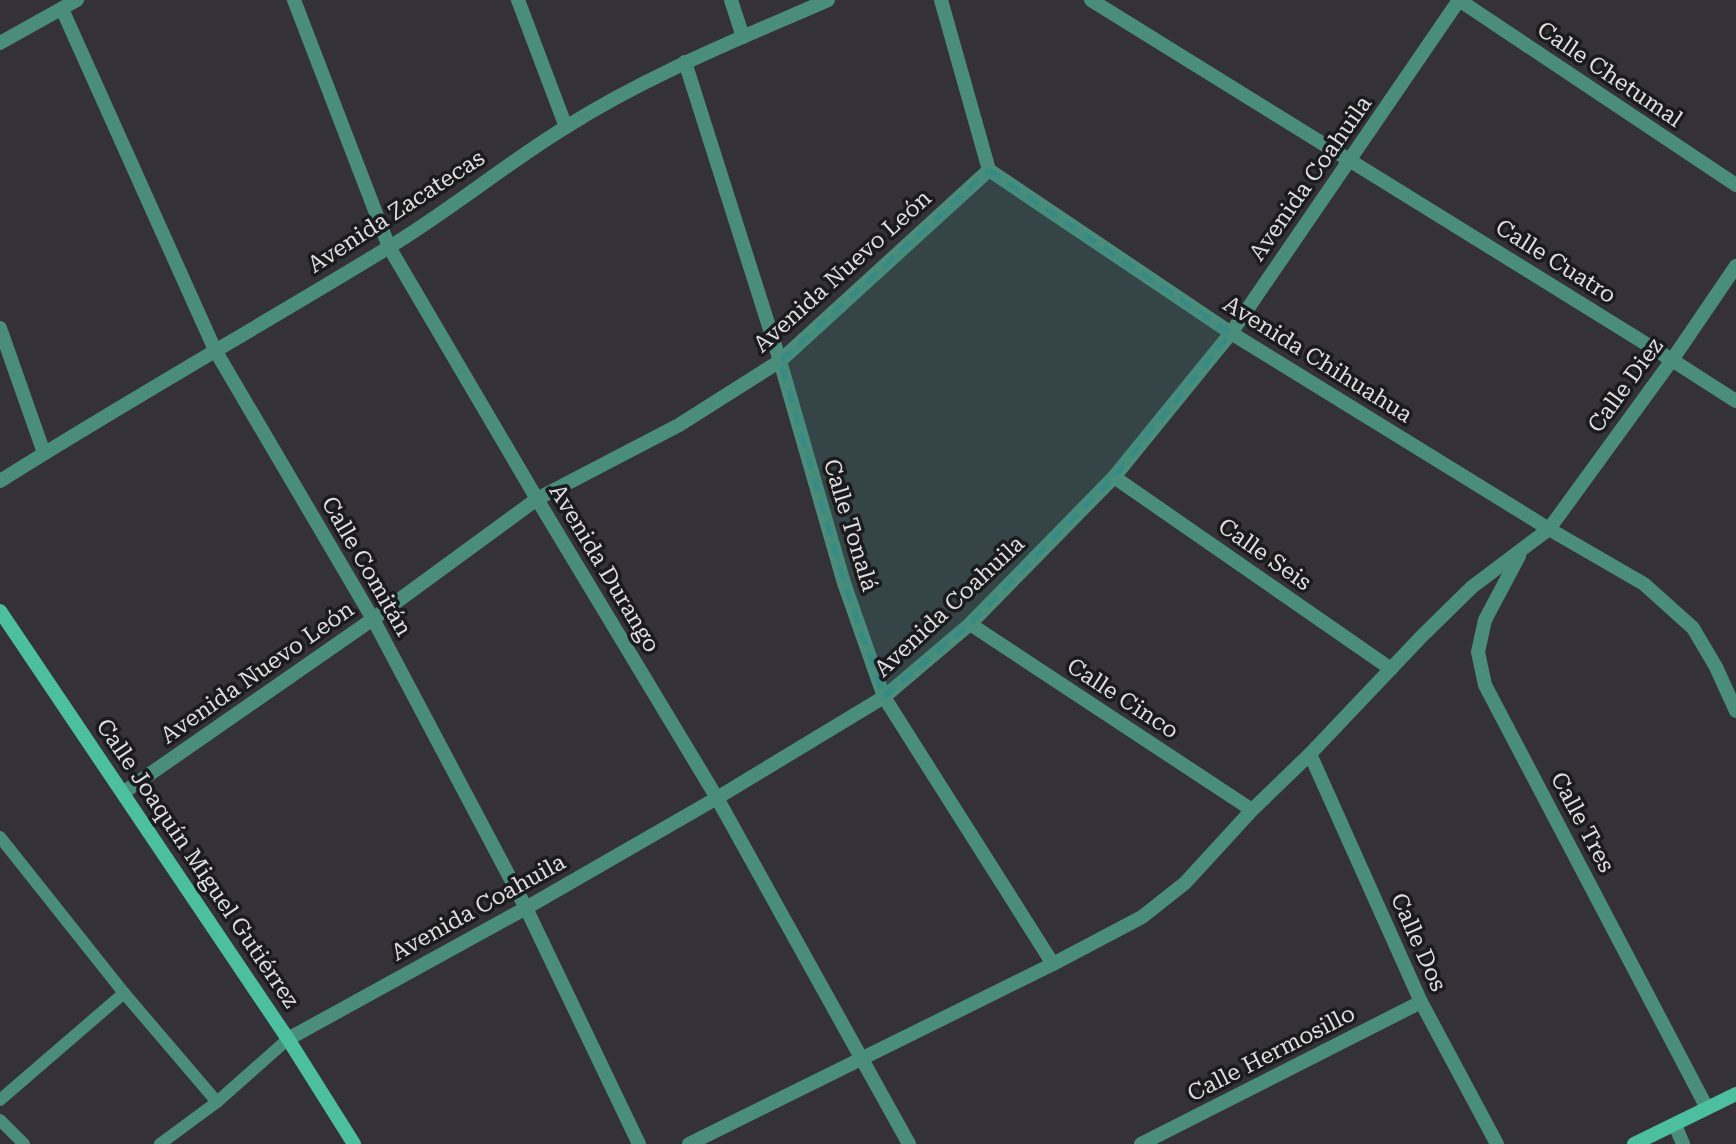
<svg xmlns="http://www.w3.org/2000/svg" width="1736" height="1144" font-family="'Roboto Serif',serif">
<rect width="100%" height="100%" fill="#343238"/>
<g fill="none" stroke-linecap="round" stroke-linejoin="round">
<g stroke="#4a8d7a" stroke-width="12">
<path d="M0 837 124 993"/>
<path d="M0 1100 124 993 217 1102"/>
<path d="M0 1120 24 1144"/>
<path d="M160 1144 217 1102 288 1039"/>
</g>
<g stroke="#4a8d7a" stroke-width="14">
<path d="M294 0 389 247 537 499 717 798 909 1144"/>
<path d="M518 0 566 127"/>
<path d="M731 0 743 37"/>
<path d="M941 0 989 170 1231 333 1549 529 1644 584 1693 628 1716 667 1736 711"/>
<path d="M1091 0 1672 360 1736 401"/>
<path d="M1459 0 1736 185"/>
<path d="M62 9 215 350 373 619 526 908 639 1144"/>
<path d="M0 43 77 0"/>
<path d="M685 62 780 361 844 583 884 697 1053 964"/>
<path d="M0 328 44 453"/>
<path d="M1114 477 1391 669"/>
<path d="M0 481C127 401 258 327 386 249 448 212 504 165 566 127 648 75 739 39 828 0"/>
<path d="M1519 556 1485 620 1478 652 1485 685 1707 1108"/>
<path d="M970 624 1252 810"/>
<path d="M1310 754 1421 1002 1497 1144"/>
<path d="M124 792 373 619 537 499 679 425 780 361 989 170"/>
<path d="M288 1039 526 908 717 798 884 697 970 624 1114 477 1231 333 1459 0"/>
<path d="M1675 1125 1683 1144"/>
<path d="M689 1144 1053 964 1142 917 1185 883 1252 810 1310 754 1422 636 1472 587 1549 529 1672 360 1736 266"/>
<path d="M1141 1144 1421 1002"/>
</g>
<g stroke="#4dbfa1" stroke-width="14">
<path d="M0 611 288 1039 354 1144"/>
<path d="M1634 1144 1736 1094"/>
</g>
</g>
<path fill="#388b85" fill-opacity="0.2" stroke="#388b85" stroke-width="5" stroke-dasharray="14 9" stroke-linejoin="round" d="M989 170 1231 333 1114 477 970 624 884 697 844 583 780 361Z"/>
<g text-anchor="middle" stroke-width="7" stroke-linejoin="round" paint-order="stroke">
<g font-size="23" fill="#dedde0" stroke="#1b1b1d">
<text transform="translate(1610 74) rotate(34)" y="8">Calle Chetumal</text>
<text transform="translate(1310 178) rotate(-55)" y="8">Avenida Coahuila</text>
<text transform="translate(396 211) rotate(-33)" y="8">Avenida Zacatecas</text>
<text transform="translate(1556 261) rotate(32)" y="8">Calle Cuatro</text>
<text transform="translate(842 271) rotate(-42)" y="8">Avenida Nuevo León</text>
<text transform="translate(1318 359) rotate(32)" y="8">Avenida Chihuahua</text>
<text transform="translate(1625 385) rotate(-54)" y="8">Calle Diez</text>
<text transform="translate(851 525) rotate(73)" y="8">Calle Tonalá</text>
<text transform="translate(1265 554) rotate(35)" y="8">Calle Seis</text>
<text transform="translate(367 566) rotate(60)" y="8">Calle Comitán</text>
<text transform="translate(605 568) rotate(59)" y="8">Avenida Durango</text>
<text transform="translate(949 606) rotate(-43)" y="8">Avenida Coahuila</text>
<text transform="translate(257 672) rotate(-35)" y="8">Avenida Nuevo León</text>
<text transform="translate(1123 698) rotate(33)" y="8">Calle Cinco</text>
<text transform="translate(1583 822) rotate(62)" y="8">Calle Tres</text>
<text transform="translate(198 863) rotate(56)" y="8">Calle Joaquín Miguel Gutiérrez</text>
<text transform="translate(478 907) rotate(-29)" y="8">Avenida Coahuila</text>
<text transform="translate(1419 942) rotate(66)" y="8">Calle Dos</text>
<text transform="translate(1271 1053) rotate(-27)" y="8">Calle Hermosillo</text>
</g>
</g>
</svg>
